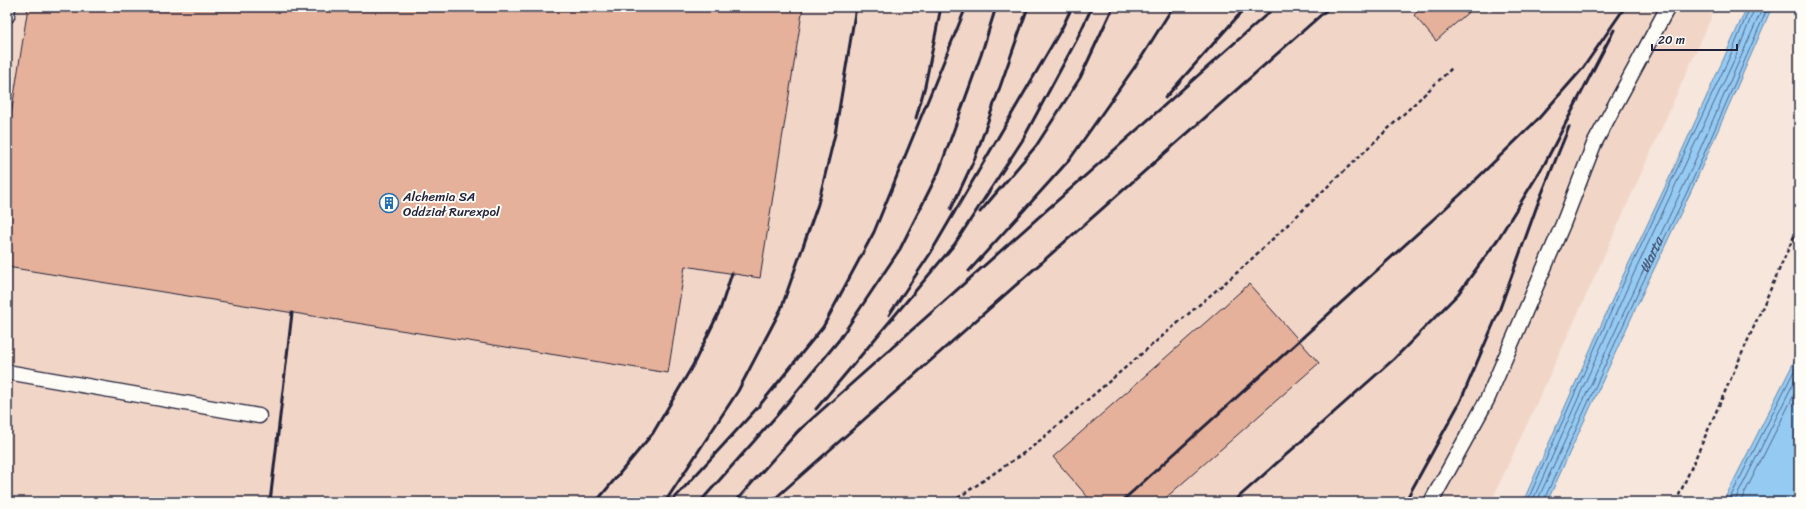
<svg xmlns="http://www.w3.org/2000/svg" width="1806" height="509" font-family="Sriracha,sans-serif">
<rect width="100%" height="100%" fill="#f6e6db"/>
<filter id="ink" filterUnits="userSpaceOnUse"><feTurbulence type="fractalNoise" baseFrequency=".025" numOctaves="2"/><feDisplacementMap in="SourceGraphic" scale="8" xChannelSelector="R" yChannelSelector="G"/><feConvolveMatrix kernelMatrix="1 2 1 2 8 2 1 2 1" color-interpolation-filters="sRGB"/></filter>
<g filter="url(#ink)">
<path fill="#f1d6c8" d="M7 7H1716L1581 307 1491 502H7Z"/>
<g fill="#95caf3" stroke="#6787a9">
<path d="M1747 7H1772L1693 187 1645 288 1547 502H1523L1621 280 1676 164Z"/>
<path d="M1799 352V502H1723Z"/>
</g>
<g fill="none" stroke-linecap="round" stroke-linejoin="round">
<g stroke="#506585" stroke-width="1">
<path d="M1527 502 1624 282 1731 54 1750 7"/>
<path d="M1532 502 1629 284 1736 56 1755 7"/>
<path id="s1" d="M1538 502 1539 497 1637 284 1685 183 1763 7"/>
<path d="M1543 502 1641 286 1690 186 1768 7"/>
<path d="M1728 502 1799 361"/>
<path d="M1734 502 1799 372"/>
<path d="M1740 502 1799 385"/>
</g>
</g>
<g fill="#e6b19a" stroke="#22223b">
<path d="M28 7H803L760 278 685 266 668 373 7 267V141Z"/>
<path d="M1422 7H1474L1436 41 1414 15Z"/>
<path d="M1249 284 1319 363 1161 502H1092L1053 457Z"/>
</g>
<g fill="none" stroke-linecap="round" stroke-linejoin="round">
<defs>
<g id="service">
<path d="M7 16 8 7"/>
<path d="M7 372 259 416"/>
<path d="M1431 502 1487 400 1563 224 1594 144 1668 7"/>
</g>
</defs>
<use href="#service" stroke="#22223b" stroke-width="17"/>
<g stroke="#22223b" stroke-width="2.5" stroke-dasharray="4 3" stroke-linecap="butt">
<path d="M952 502 1031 448 1240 270 1452 68"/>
<path d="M1676 502 1799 225"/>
</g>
<use href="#service" stroke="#fdfcf7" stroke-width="14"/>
<g stroke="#22223b" stroke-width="3">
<path d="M1165 98 1246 7"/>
<path d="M916 118 925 86 941 7"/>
<path d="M951 209 975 158 1028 7"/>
<path d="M980 212 1036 146 1080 78 1113 7"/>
<path d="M969 271 1070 159 1141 58 1173 7"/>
<path d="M889 315 930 254 1062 28 1072 7"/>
<path d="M816 409 954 245 1022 141 1077 39 1092 7"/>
<path d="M796 433 1275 7"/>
<path d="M270 502 292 313"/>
<path d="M596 502 653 433 693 365 720 310 732 273"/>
<path d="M665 502 738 391 781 309 818 204 835 134 856 7"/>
<path d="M671 502 759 406 823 327 874 232 966 7"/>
<path d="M700 502 779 413 839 340 900 249 939 171 981 55 996 7"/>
<path d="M735 502 800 429"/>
<path d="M771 502 1330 7"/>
<path d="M1121 502 1460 195 1539 118 1583 68 1625 7"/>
<path d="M1233 502 1394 359 1458 294 1498 239 1545 163 1614 30"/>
<path d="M1405 502 1460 402 1499 311 1538 203 1569 127"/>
</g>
</g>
</g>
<defs>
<symbol id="building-ring" viewBox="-11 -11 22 22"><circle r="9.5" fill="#fdfcf7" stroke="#1f6fb2" stroke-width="1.5"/><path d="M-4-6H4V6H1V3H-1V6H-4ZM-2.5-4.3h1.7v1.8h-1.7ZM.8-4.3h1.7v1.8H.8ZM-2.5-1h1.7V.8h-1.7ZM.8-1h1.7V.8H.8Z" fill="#1f6fb2"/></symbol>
</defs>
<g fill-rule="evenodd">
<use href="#building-ring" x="378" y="192" width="22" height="22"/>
</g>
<g text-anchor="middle" stroke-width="4" stroke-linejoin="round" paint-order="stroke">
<g font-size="13" fill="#22223b" stroke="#fdfcf7" text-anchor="start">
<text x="403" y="201">Alchemia SA<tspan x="403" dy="15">Oddział Rurexpol</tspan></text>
</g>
<g font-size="14" font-style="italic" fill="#4a5d7b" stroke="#fdfcf7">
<text dy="5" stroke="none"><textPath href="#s1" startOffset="272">Warta</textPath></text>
</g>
</g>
<rect width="1806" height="509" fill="none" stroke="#fdfcf7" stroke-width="24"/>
<rect x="12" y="12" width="1782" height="485" fill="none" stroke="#22223b" stroke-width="1.5" filter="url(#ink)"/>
<path d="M1652 44v6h85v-6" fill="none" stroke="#22223b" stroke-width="2"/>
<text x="1658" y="44" font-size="12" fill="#22223b" stroke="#fdfcf7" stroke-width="3" paint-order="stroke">20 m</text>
</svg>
